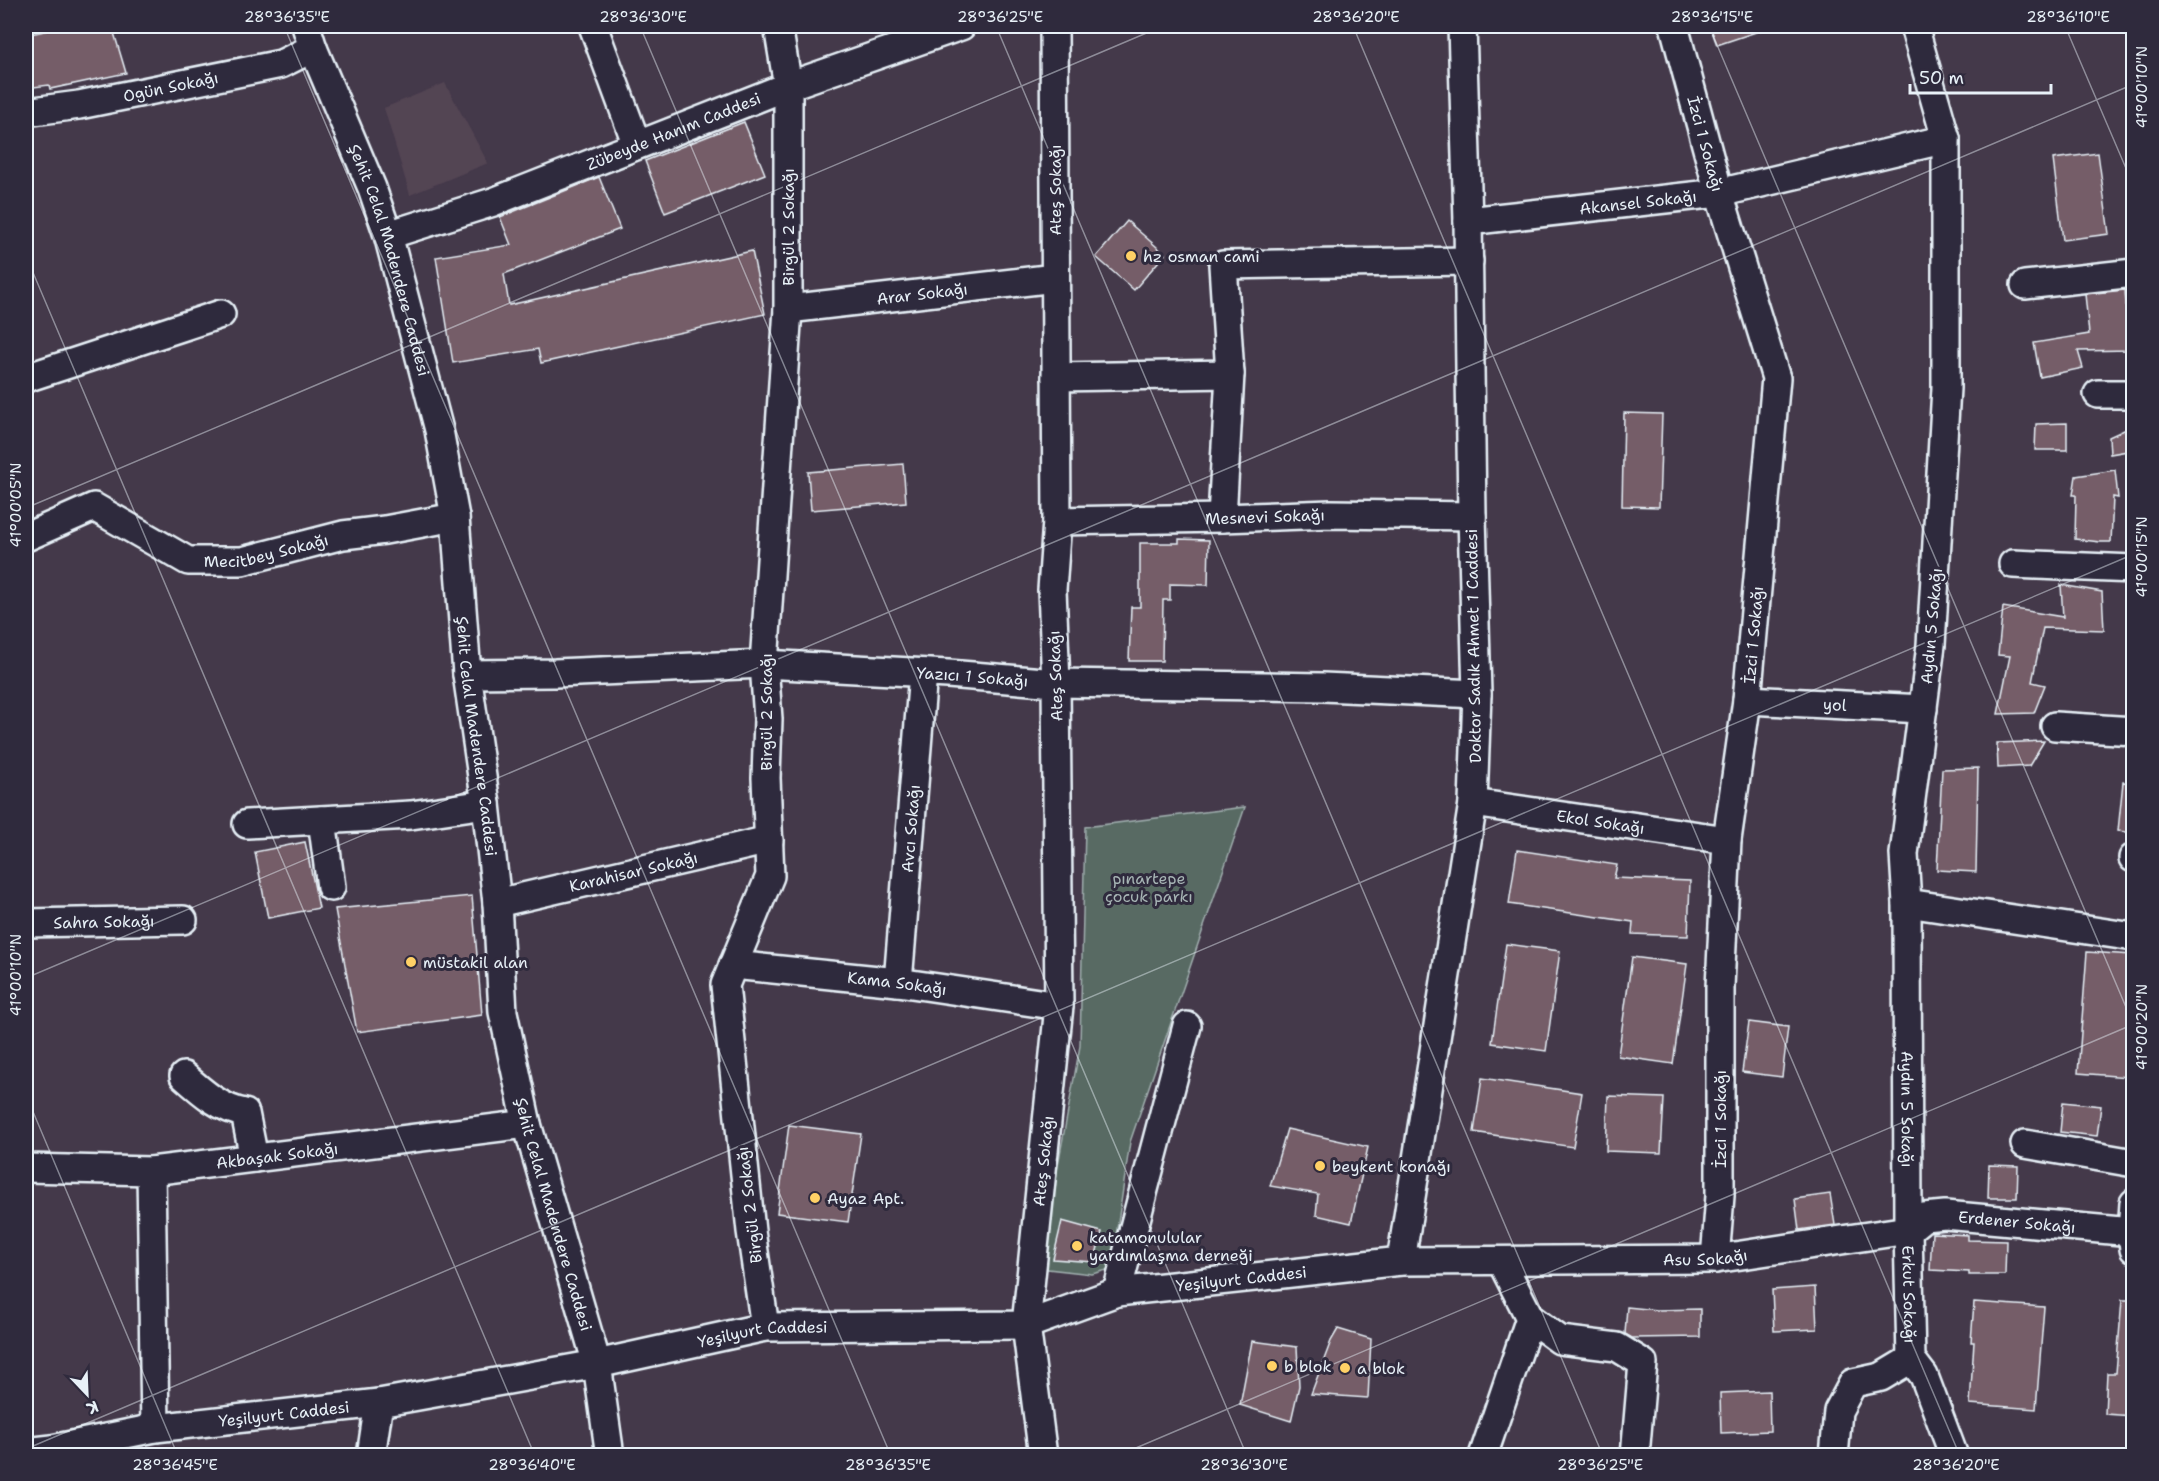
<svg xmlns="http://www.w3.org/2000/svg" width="2159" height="1481" font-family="'Shantell Sans',sans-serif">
<rect width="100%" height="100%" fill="#44394a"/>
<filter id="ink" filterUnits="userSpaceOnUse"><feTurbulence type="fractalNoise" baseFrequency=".0167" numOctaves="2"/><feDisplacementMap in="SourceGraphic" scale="12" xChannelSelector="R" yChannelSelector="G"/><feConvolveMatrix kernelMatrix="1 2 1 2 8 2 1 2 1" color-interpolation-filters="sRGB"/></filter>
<g filter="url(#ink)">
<path fill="#534453" d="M445 83 488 163 410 195 384 108Z"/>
<path fill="#586b64" stroke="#a0aeae" stroke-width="1.5" d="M1245 807 1130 1142 1114 1249 1107 1270 1092 1274 1039 1268 1080 1046 1085 827Z"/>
<g fill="#755d67" stroke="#e8f1f8" stroke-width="1.5">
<path d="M67 26H112L126 73 50 89 49 85 26 88V35Z"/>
<path d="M1710 26H1768V28L1717 45Z"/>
<path d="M744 122 765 174 665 213 645 161Z"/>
<path d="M2098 153 2109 234 2063 240 2053 159Z"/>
<path d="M599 177 620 229 504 274 509 305 752 251 765 314 541 363 538 349 453 363 436 257 511 245 500 217Z"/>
<path d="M1127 221 1165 254 1134 290 1096 257Z"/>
<path d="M2125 290 2129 350 2078 351 2083 368 2040 377 2034 343 2089 334 2085 294Z"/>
<path d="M1624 413 1662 414 1659 507 1622 506Z"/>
<path d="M2067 423V450H2035L2036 424Z"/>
<path d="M2133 426V450L2110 454 2109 437Z"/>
<path d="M903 464 906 502 811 510 808 472Z"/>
<path d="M2115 470 2118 498 2113 497 2111 542H2100L2075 539 2076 495H2073L2076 476Z"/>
<path d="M1179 539 1209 540 1208 585 1170 584V600H1163L1162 661H1129L1131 607H1140V543H1179Z"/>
<path d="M2061 585 2102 592 2104 630 2043 628 2032 682 2045 685 2034 713 1998 714 2010 656 1998 655 2003 607 2063 617Z"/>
<path d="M2044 741 2029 766 1998 768 1997 743Z"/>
<path d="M1978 768 1976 872 1937 870 1942 769Z"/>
<path d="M2123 782 2133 783V833L2118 831Z"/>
<path d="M305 842 319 908 268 918 255 852Z"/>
<path d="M1517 850 1617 865 1614 878 1690 881 1688 936 1632 934 1633 922 1509 904Z"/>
<path d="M472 896 482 1015 357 1032 335 909Z"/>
<path d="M1506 944 1560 951 1546 1051 1492 1043Z"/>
<path d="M2087 952 2133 955V1006L2128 1077 2078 1073Z"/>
<path d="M1632 957 1687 964 1673 1064 1618 1056Z"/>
<path d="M1749 1022 1788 1027 1782 1077 1742 1072Z"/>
<path d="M1482 1078 1582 1093 1573 1147 1474 1132Z"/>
<path d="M1608 1096 1664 1098 1661 1153 1606 1151Z"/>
<path d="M2063 1102 2101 1106 2097 1136 2060 1132Z"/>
<path d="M789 1125 861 1134 848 1222 777 1213Z"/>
<path d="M1287 1129 1368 1147 1351 1223 1316 1215 1318 1194 1270 1186Z"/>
<path d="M1989 1165 2018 1166 2017 1198H1988Z"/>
<path d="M1830 1194 1835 1225 1799 1230 1795 1199Z"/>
<path d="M1062 1221 1102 1232 1094 1262 1053 1259Z"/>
<path d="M1932 1233 1968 1235V1240L2006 1241 2005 1275H1969V1272L1930 1270Z"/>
<path d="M1815 1287 1817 1329 1774 1331 1772 1290Z"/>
<path d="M2122 1300H2133V1416L2105 1414 2107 1373H2116Z"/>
<path d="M1974 1302 2044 1307 2036 1409 1970 1404 1974 1342H1971Z"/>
<path d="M1627 1307 1657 1310 1700 1309V1337L1632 1338 1625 1334Z"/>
<path d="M1338 1329 1371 1339 1368 1398 1311 1394 1331 1341Z"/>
<path d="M1252 1341 1297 1347 1299 1386 1291 1421 1240 1405Z"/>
<path d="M1769 1391 1770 1431 1721 1433 1720 1393Z"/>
</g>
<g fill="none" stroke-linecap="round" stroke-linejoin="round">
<defs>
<g id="minor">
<path id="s1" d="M306 26 313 48 372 188 388 235 439 430 455 517 467 674 486 804 497 903 503 1012 527 1124 597 1364 610 1456"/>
<path d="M593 26 637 145"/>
<path id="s2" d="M1674 26 1719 193 1776 378 1747 700 1727 840 1720 987V1196L1715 1259"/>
<path id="s3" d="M1914 26 1946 139V388L1931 645 1904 854 1907 903 1908 1230 1911 1359 1924 1376 1954 1456"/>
<path id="s4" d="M26 112 79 105 281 64 313 48"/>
<path id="s5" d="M1468 221 1719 193 1946 139"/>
<path id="s6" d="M388 235 493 202 788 86 961 26"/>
<path d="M2025 285 2134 273"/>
<path id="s7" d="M788 309 1055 278"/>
<path d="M1056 377 1230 374"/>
<path d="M26 378 221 314"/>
<path d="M2098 394H2134"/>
<path d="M1222 518 1230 374 1223 265 1469 261"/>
<path id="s8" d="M1057 521 1222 518 1331 514 1472 516"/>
<path id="s9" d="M26 537 94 507 188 561H242L343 535 385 530 455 517"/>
<path d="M2013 564 2134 569"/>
<path id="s10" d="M467 674 555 673 764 664 948 674 1056 683 1323 687 1477 694"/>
<path id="s11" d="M1747 700 1923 709"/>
<path d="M2055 726 2134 731"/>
<path id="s12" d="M1473 803 1727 840"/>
<path d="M322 820 331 887"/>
<path d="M247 824 411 815 486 804"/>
<path d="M2133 858H2134"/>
<path id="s13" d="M497 903 769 840"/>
<path d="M1907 903 2134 937"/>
<path id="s14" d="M26 923 183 920"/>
<path id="s15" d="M733 965 898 982 1059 1006"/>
<path id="s16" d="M898 982 923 673"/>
<path d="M184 1076C202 1092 221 1109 245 1113L254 1158"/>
<path d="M2025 1144 2134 1163"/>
<path id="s17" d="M26 1168 151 1171 527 1124"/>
<path d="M151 1171 155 1428"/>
<path d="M2134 1203 2132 1232 2134 1249"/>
<path id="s18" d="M1908 1230 1924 1217 1945 1215 2132 1232"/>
<path d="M1401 1261 1473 803 1477 694 1472 516 1468 221 1462 26"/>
<path d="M1117 1292 1187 1026"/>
<path d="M1530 1318 1560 1340 1617 1347 1643 1363 1635 1456"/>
<path d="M765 1327 751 1231 725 985 770 876 766 778 768 719 764 664 788 309V86L778 26"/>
<path id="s19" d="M26 1452 52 1449 155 1428 379 1403 597 1364 765 1327 1026 1325 1117 1292 1401 1261 1715 1259 1908 1230"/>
<path d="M371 1456 379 1403"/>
<path id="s20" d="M1043 1456 1026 1325 1059 1006 1056 683 1052 590 1057 521 1054 26"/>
<path d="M1483 1456 1530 1318 1501 1261"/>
<path d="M1834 1456 1838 1411 1853 1383 1881 1377 1911 1359"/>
</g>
</defs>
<use href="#minor" stroke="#e8f1f8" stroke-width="32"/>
<use href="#minor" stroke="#2f2a3d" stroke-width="27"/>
</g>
</g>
<path fill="none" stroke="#e8f1f8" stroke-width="1.5" stroke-opacity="0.45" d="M284 26 891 1456M640 26 1247 1456M996 26 1603 1456M1353 26 1960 1456M1709 26 2134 1026M2065 26 2134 187M26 38 55 26M26 256 535 1456M26 508 1163 26M26 978 2134 84M26 1095 178 1456M26 1449 2134 554M1117 1456 2134 1024"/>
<g fill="#ffd166" stroke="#2f2a3d" stroke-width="2">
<circle cx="1131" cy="256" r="6"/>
<circle cx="411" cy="962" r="6"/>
<circle cx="1320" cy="1166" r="6"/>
<circle cx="815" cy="1198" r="6"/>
<circle cx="1077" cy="1246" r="6"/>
<circle cx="1272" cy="1366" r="6"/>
<circle cx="1345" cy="1368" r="6"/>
</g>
<g text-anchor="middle" stroke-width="6" stroke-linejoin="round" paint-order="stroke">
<g font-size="16" fill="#e8f1f8" stroke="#2f2a3d">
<text dy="6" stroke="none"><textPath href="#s4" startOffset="147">Ogün Sokağı</textPath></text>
<text dy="6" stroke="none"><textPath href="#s6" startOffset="304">Zübeyde Hanım Caddesi</textPath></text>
<text dy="6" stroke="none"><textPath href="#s2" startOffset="122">İzci 1 Sokağı</textPath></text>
<text transform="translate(1055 190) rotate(-90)" y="6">Ateş Sokağı</text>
<text dy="6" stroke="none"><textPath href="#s5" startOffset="171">Akansel Sokağı</textPath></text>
<text transform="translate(788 227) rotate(-90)" y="6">Birgül 2 Sokağı</text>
<text dy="6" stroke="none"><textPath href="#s1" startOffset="249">Şehit Celal Madendere Caddesi</textPath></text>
<text dy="6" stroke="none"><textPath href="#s7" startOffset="135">Arar Sokağı</textPath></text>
<text dy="6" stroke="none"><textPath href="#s8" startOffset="208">Mesnevi Sokağı</textPath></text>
<text dy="6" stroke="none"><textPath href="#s9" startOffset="262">Mecitbey Sokağı</textPath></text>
<text transform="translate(1931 626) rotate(-85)" y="6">Aydın 5 Sokağı</text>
<text transform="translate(1753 635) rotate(-85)" y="6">İzci 1 Sokağı</text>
<text transform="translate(1473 646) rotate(-91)" y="6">Doktor Sadık Ahmet 1 Caddesi</text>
<text transform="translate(1055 676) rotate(-92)" y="6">Ateş Sokağı</text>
<text dy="6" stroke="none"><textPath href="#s10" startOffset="506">Yazıcı 1 Sokağı</textPath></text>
<text dy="6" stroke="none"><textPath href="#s11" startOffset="88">yol</textPath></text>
<text transform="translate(766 712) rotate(-90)" y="6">Birgül 2 Sokağı</text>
<text dy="6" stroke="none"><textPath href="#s1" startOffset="735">Şehit Celal Madendere Caddesi</textPath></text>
<text dy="6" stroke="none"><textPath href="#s12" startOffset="129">Ekol Sokağı</textPath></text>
<text dy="6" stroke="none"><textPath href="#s16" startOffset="154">Avcı Sokağı</textPath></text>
<text dy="6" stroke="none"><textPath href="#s13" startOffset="140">Karahisar Sokağı</textPath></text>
<text dy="6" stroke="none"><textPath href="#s14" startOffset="78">Sahra Sokağı</textPath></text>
<text dy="6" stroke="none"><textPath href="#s15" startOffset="165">Kama Sokağı</textPath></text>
<text dy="6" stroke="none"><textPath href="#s3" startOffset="1090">Aydın 5 Sokağı</textPath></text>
<text transform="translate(1720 1119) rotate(-90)" y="6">İzci 1 Sokağı</text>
<text dy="6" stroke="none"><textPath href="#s17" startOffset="252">Akbaşak Sokağı</textPath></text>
<text dy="6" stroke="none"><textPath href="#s20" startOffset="297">Ateş Sokağı</textPath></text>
<text transform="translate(749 1205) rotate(-97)" y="6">Birgül 2 Sokağı</text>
<text dy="6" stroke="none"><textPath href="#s1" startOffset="1221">Şehit Celal Madendere Caddesi</textPath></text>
<text dy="6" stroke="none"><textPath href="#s18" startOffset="114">Erdener Sokağı</textPath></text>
<text dy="6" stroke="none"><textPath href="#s19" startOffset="1698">Asu Sokağı</textPath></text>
<text dy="6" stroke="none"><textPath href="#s19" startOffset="1233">Yeşilyurt Caddesi</textPath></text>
<text dy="6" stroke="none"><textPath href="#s3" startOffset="1275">Erkut Sokağı</textPath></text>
<text dy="6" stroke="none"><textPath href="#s19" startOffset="747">Yeşilyurt Caddesi</textPath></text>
<text dy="6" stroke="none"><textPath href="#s19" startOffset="261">Yeşilyurt Caddesi</textPath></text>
</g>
<g font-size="16" fill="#e8f1f8" stroke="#2f2a3d" text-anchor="start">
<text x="1143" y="262">hz osman cami</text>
<text x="423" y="968">müstakil alan</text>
<text x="1332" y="1172">beykent konağı</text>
<text x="827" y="1204">Ayaz Apt.</text>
<text x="1089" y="1243">katamonulular<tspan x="1089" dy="18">yardımlaşma derneği</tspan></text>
<text x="1284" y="1372">b blok</text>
<text x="1357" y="1374">a blok</text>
</g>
<g font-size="16" fill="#a7b5b5" stroke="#2f2a3d">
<text x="1149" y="884">pınartepe<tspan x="1149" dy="18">çocuk parkı</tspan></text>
</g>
</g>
<rect width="2159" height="1481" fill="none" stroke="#2f2a3d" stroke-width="66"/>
<g transform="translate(87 1394) rotate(157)" stroke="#2f2a3d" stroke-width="4.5" paint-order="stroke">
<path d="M0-4.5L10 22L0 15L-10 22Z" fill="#e8f1f8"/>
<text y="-9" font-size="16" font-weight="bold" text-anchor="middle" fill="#e8f1f8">K</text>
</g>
<path d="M1910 84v9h141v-9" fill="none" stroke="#e8f1f8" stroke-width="3"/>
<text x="1919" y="84" font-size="18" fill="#e8f1f8" stroke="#2f2a3d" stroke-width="4.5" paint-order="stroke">50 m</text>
<rect x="33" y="33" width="2093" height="1415" fill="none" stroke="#e8f1f8" stroke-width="2"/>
<g font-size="15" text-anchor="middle" fill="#e8f1f8">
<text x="287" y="22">28°36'35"E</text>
<text x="643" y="22">28°36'30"E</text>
<text x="1000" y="22">28°36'25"E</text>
<text x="1356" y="22">28°36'20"E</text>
<text x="1712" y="22">28°36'15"E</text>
<text x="2068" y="22">28°36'10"E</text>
<text transform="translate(2142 87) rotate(-90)" y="5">41°00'10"N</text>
<text transform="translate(16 505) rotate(-90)" y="5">41°00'05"N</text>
<text transform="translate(2142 557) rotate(-90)" y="5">41°00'15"N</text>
<text transform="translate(16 975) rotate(-90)" y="5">41°00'10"N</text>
<text transform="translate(2142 1027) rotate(-90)" y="5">41°00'20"N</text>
<text x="175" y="1470">28°36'45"E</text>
<text x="532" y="1470">28°36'40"E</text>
<text x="888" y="1470">28°36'35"E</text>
<text x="1244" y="1470">28°36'30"E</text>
<text x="1600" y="1470">28°36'25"E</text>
<text x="1956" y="1470">28°36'20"E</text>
</g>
</svg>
